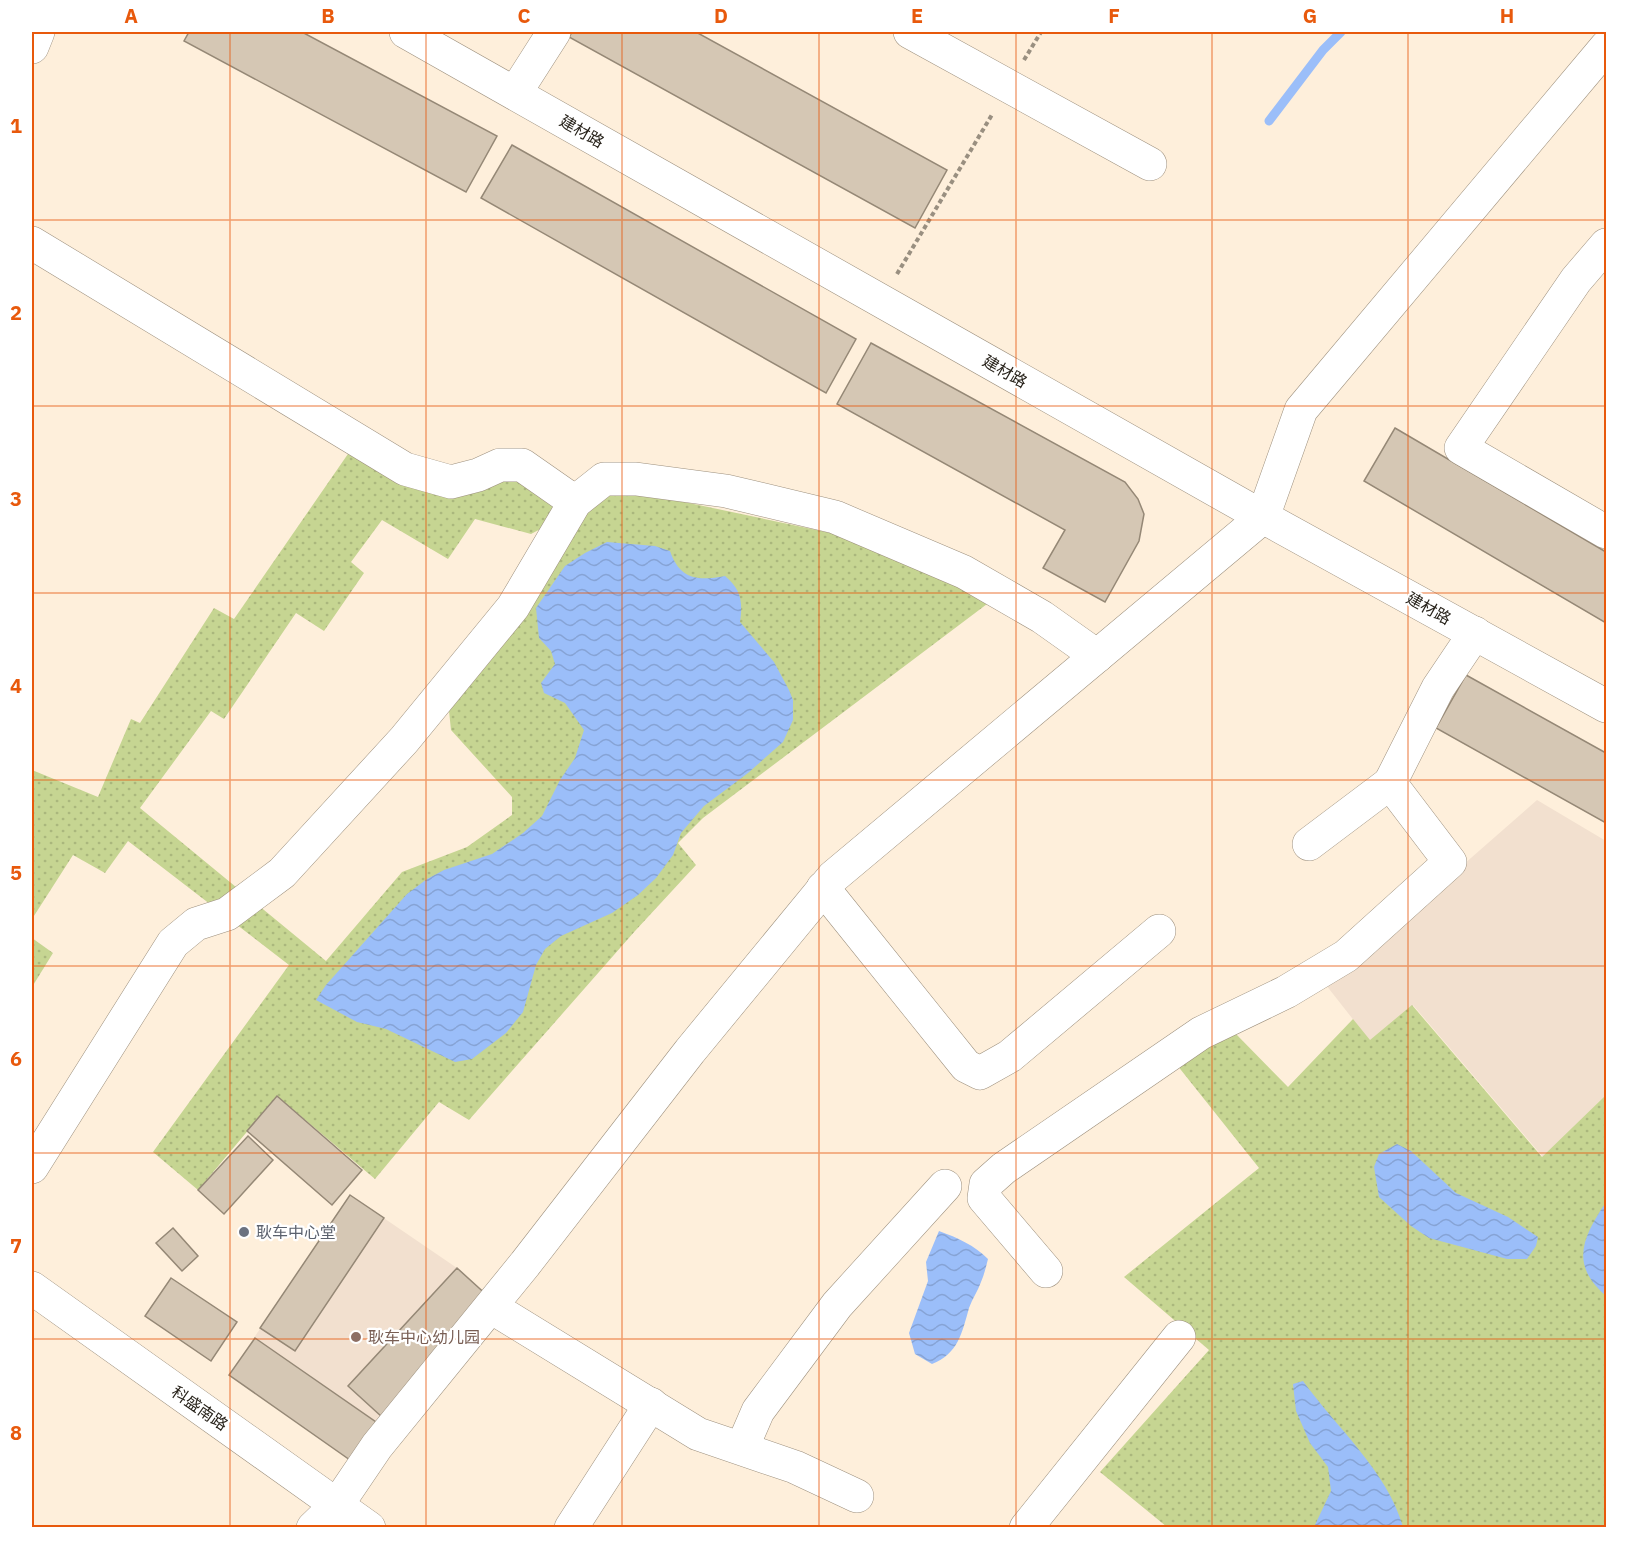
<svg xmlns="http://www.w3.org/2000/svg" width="1638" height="1559" font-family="'IBM Plex Sans','Noto Sans SC',sans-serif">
<defs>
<pattern id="grass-dots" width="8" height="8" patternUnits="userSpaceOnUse" patternTransform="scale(1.5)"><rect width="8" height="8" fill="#c6d592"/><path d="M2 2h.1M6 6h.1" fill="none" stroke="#aab77d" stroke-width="1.8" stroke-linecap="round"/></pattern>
<pattern id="water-waves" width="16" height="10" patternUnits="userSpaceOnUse" patternTransform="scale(1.5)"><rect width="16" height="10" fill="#9bbef9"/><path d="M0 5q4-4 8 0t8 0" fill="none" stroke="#86a3d5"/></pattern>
</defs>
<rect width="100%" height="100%" fill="#feefdb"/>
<g fill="#f2e0cf">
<path d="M1537 800 1606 841V1095L1543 1157 1413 1005 1370 1041 1326 985Z"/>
<path d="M350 1195 457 1268 490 1298 350 1460 229 1375Z"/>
</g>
<g fill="url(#grass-dots)">
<path d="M350 451 524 477 553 506 550 524 531 534 475 519 448 559 382 520 351 562 364 573 324 631 296 613 224 719 211 711 140 808 326 961 402 872 467 847 512 815V797L451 730 449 711 585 514 609 496 634 492 656 496 850 537 991 601 703 818 678 843 696 865 635 931 469 1120 439 1102 375 1179 277 1096 198 1190 153 1152 289 965 128 841 105 873 73 855 32 919V770L98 797 131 719 140 723 214 608 234 619Z"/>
<path d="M32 938 53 953 32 987Z"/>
<path d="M1412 1005 1542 1157 1606 1095V1527H1167L1100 1472 1209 1350 1124 1277 1259 1168 1177 1065 1235 1033 1288 1087 1353 1019 1370 1040Z"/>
</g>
<g fill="url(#water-waves)">
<path d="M607 542 655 546 670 551C680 580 698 581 725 576 741 589 743 602 740 622L774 662 789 690 793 700V720L783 742 748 773 704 806 681 833 673 855 656 878 638 895 612 913 561 936 545 949 536 965 523 1012 506 1033 472 1059 455 1062 386 1029 357 1022 316 1000 326 985 407 894 427 879 444 870 492 854 523 833 542 816 560 780 575 758 584 730 565 703 544 693 541 683 555 664 551 651 539 638 536 608 565 566 585 553Z"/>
<path d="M1397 1144 1411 1151 1456 1193 1508 1217 1538 1237 1536 1246 1527 1259H1507L1429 1238 1411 1226 1379 1197 1374 1167 1379 1154Z"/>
<path d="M1606 1202V1296C1569 1264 1583 1237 1606 1202Z"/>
<path d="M939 1231C958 1238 974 1245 988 1259 986 1267 984 1275 981 1282 978 1291 972 1299 969 1308 962 1333 958 1354 932 1364L915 1354 909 1333 928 1281 926 1262Z"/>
<path d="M1303 1381C1336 1427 1388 1472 1403 1527H1314L1331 1491 1328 1467 1310 1443 1296 1411 1293 1384Z"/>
</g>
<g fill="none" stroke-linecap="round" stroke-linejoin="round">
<path stroke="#9bbef9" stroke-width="9" d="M1269 121 1323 50 1341 32"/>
</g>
<g fill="#d5c7b4" stroke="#958876" stroke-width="1.5">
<path d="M189 32H302L497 136 466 192 184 41Z"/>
<path d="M572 32H696L947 170 915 228 569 37Z"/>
<path d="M512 145 856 339 826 393 481 198Z"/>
<path d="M871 343 1125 482 1138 499 1144 514 1139 541 1105 602 1043 568 1065 530 837 404Z"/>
<path d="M1395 428 1606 552V623L1364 481Z"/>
<path d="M1466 675 1606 753V823L1436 728Z"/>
<path d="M277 1096 362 1170 332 1205 247 1131Z"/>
<path d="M248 1136 273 1160 224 1214 198 1190Z"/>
<path d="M350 1195 384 1218 295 1351 260 1328Z"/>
<path d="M173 1228 198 1256 182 1271 156 1243Z"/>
<path d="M457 1268 490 1298 382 1417 348 1386Z"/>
<path d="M171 1278 237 1322 211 1361 145 1316Z"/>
<path d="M255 1338 376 1422 350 1460 229 1375Z"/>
</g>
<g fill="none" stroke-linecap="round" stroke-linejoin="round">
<defs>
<g id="minor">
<path d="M406 32 1263 517 1606 706"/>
<path d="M910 32 1150 164"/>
<path d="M32 47 38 32"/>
<path d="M515 93 554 32"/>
<path d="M32 243 405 469 451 482 478 475 500 465H522L575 502"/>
<path d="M1606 245 1576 280 1461 448 1606 532"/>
<path d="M1309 844 1390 783"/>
<path d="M823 888 966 1066 980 1073 1010 1056 1159 931"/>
<path d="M32 1167 173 943 196 924 227 914 282 873 404 740 513 607 575 502 604 479H636L726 491 835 517 964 572 1042 617 1097 656"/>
<path d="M1046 1271 984 1198 986 1184 1004 1168 1201 1033 1286 992 1346 956 1450 862 1390 783 1438 688 1475 633"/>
<path d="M32 1288 369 1528"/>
<path d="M491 1307 698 1434 795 1467 857 1496"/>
<path d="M742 1448 758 1411 837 1305 945 1186"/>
<path d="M313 1528 337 1505 377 1446 525 1264 690 1051 833 877 1263 517 1301 410 1606 47"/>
<path d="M571 1528 651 1404"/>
<path d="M1026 1528 1179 1337"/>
</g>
</defs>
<use href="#minor" stroke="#9d907e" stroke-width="34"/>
<g stroke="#998f80" stroke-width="4" stroke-dasharray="4.5 3" stroke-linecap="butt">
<path d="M1024 60 1041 32"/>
<path d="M897 274 993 113"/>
</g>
<use href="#minor" stroke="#fff" stroke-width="33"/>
</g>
<path fill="none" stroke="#e8590c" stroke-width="1.5" stroke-opacity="0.55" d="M230 32V1528M426 32V1528M622 32V1528M819 32V1528M1016 32V1528M1212 32V1528M1408 32V1528M32 220H1606M32 406H1606M32 593H1606M32 780H1606M32 966H1606M32 1153H1606M32 1339H1606"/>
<circle fill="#6b7280" stroke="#fff" stroke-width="2" cx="244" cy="1232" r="6"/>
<circle fill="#8d6e63" stroke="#fff" stroke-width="2" cx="356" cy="1337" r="6"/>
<g text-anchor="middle" stroke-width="4.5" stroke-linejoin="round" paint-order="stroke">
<g font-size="16" fill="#28231b" stroke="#fff">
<text transform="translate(582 131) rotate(30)" y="6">建材路</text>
<text transform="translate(1005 371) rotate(30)" y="6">建材路</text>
<text transform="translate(1429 608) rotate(29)" y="6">建材路</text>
<text transform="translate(200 1408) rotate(35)" y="6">科盛南路</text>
</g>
<g font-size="16" fill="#5b616d" stroke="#fff" text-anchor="start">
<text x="256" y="1238">耿车中心堂</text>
</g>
<g font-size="16" fill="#785e54" stroke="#fff" text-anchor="start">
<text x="368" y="1343">耿车中心幼儿园</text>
</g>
</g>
<rect width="1638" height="1559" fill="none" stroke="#ffffff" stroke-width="66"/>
<rect x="33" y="33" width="1572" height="1493" fill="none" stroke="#e8590c" stroke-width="2"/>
<g font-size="20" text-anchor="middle" font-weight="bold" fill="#e8590c">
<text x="131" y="23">A</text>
<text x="328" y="23">B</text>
<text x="524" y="23">C</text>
<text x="721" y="23">D</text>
<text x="917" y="23">E</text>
<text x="1114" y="23">F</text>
<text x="1310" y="23">G</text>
<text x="1507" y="23">H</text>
<text x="16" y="133">1</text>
<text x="16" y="320">2</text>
<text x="16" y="506">3</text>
<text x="16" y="693">4</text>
<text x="16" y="880">5</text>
<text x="16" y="1066">6</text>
<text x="16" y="1253">7</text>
<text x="16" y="1440">8</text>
</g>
</svg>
